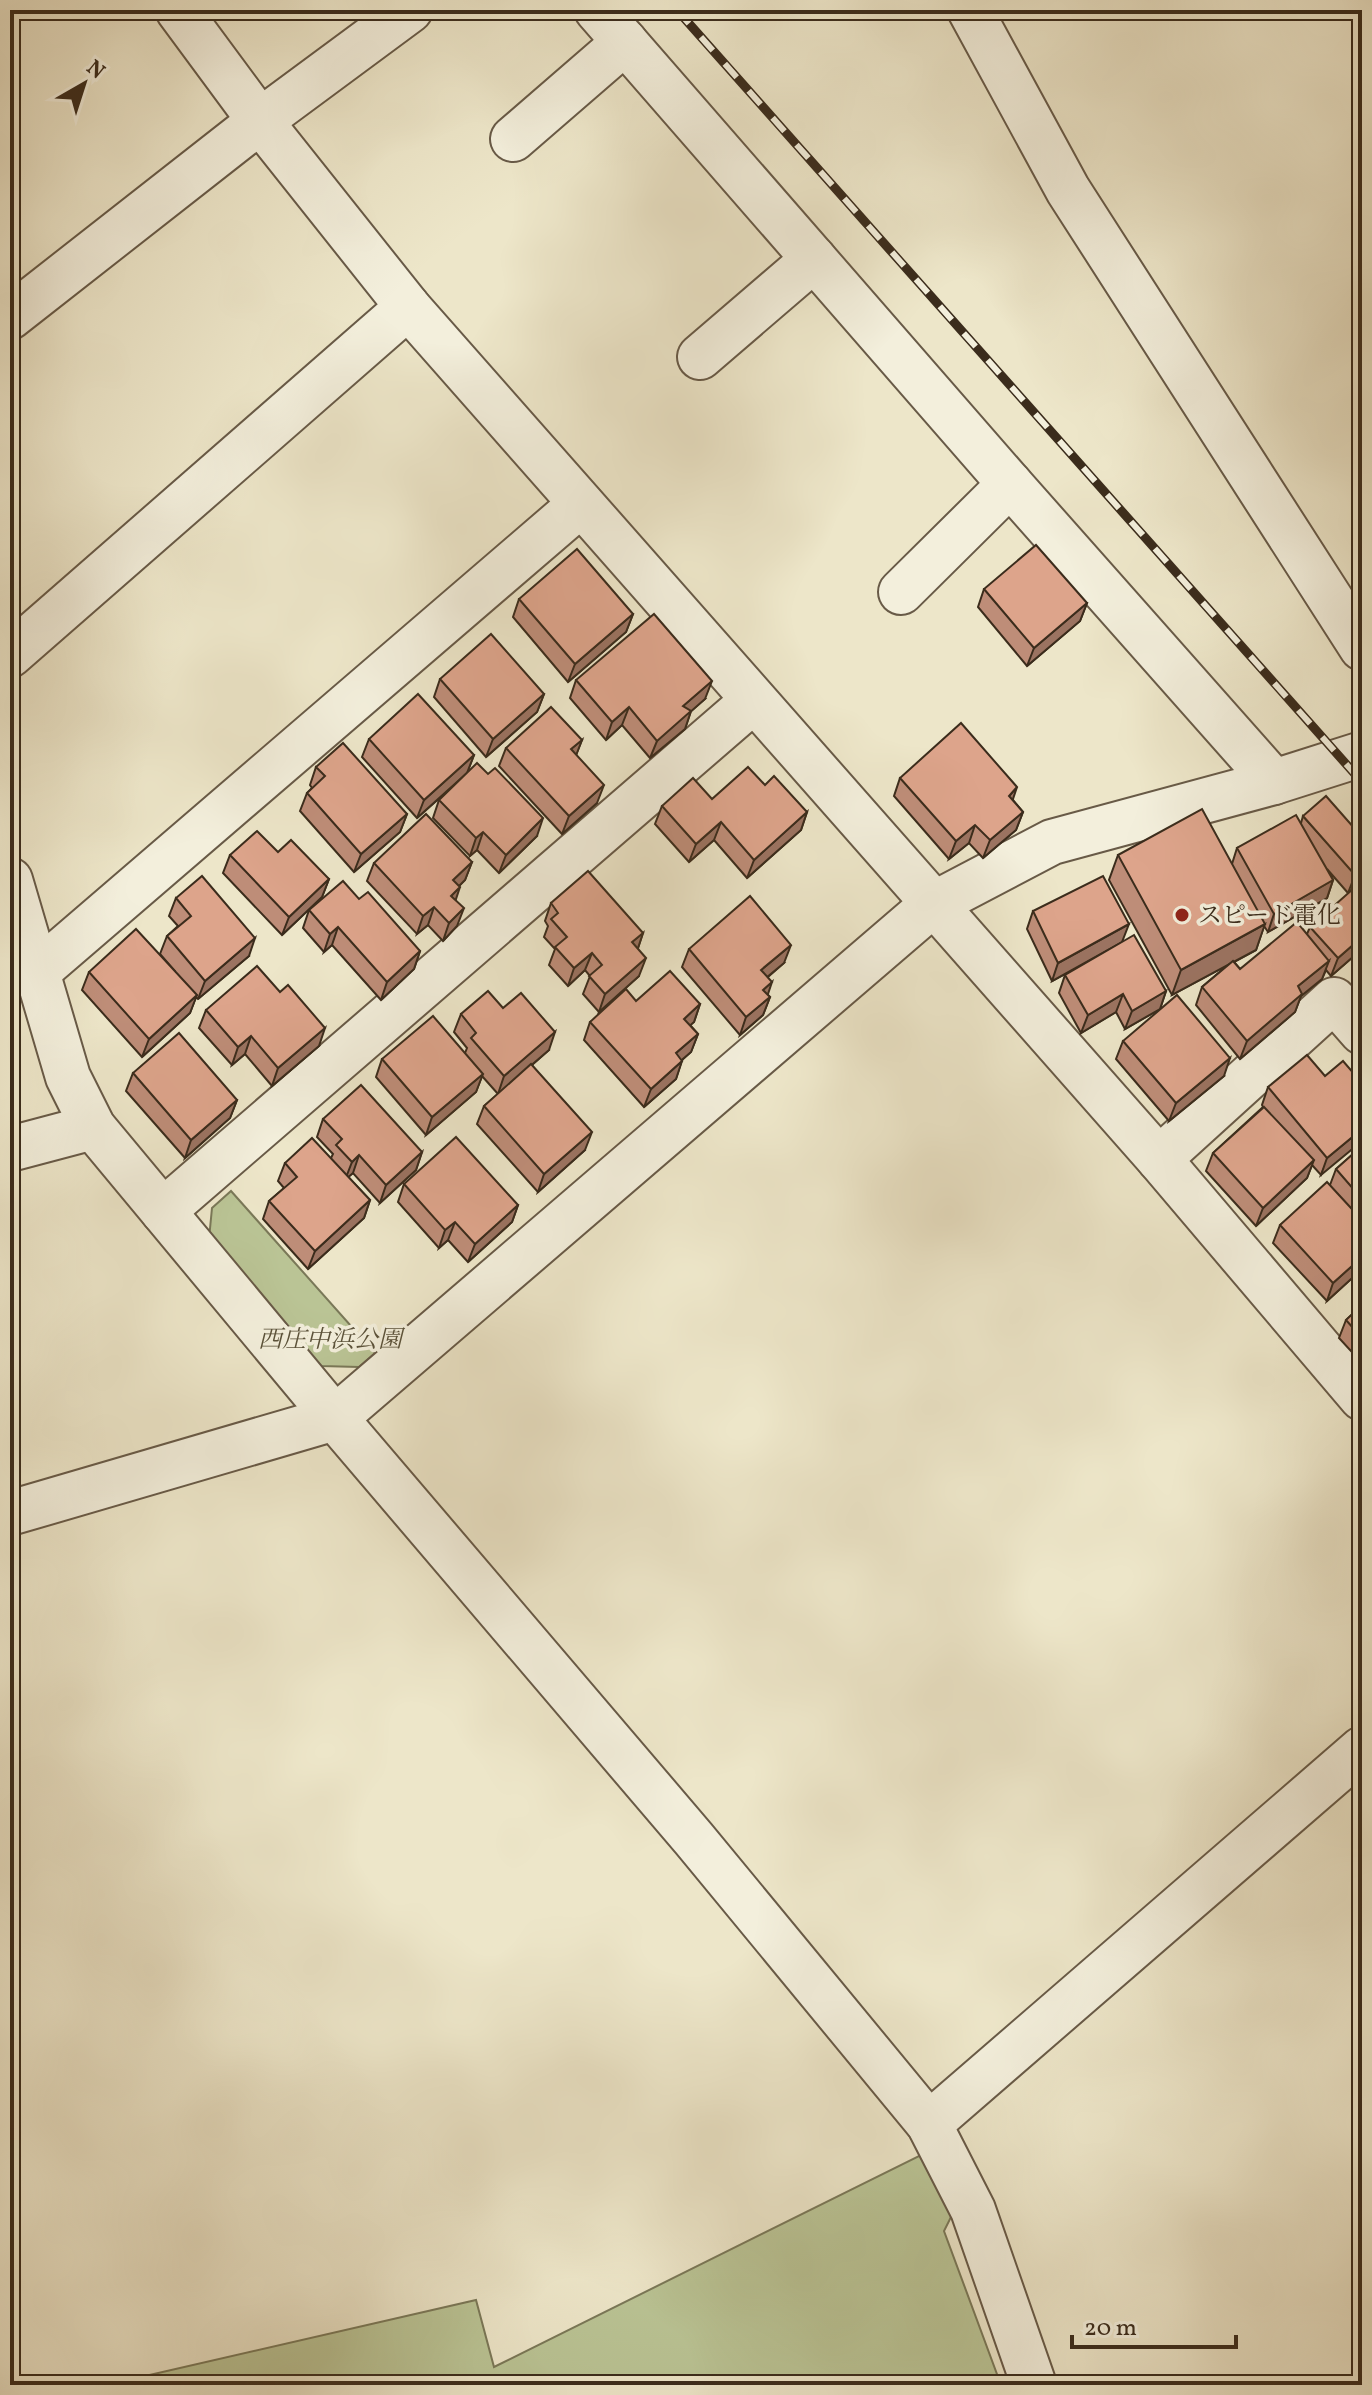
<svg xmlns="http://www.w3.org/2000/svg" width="1372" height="2395" font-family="Vollkorn,'Noto Serif JP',serif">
<rect width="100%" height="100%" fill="#ede6c9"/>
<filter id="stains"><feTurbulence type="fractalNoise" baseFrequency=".0025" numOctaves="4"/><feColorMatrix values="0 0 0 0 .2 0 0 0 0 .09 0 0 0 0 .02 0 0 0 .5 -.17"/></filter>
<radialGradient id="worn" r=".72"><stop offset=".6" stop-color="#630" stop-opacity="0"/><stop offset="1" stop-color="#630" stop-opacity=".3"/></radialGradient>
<g fill="#bac495" stroke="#7a7858" stroke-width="2">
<path d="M231 1191 375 1353 359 1367 321 1366 209 1239 212 1208Z"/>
<path d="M925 2153 954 2211 944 2231 1001 2385H106L476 2300 494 2367Z"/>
</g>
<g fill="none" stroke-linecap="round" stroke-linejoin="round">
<defs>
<g id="minor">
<path d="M178 10 260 121 408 307 1159 1159 1362 1398"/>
<path d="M597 10 1010 484 1274 782"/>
<path d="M970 10 1068 190 1362 648"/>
<path d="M513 139 625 42"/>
<path d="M10 317 260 121 410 10"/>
<path d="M700 357 814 259"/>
<path d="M901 592 1010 484"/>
<path d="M10 655 408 307"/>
<path d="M10 880 68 1077 93 1127 335 1418 694 1839 929 2124 973 2210 1034 2385"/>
<path d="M37 972 581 504"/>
<path d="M10 1149 93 1127"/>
<path d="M1159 1159 1334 1000 1362 1032"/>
<path d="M163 1211 753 701"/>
<path d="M10 1513 335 1418 932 905 1052 842 1274 782 1362 754"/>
<path d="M929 2124 1362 1749"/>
</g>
</defs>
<use href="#minor" stroke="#685a47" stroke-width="48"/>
<use href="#minor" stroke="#f3efdc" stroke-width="44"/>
<defs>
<path id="rail" d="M677 10 1362 782"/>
</defs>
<use href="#rail" stroke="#3b2c1c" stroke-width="9"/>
<use href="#rail" stroke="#f3efdc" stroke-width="6" stroke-dasharray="18" stroke-linecap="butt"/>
</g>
<g fill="#be8d78" stroke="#3b2c1c" stroke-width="2">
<path d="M984 589 1087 603 1080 621 1027 666 978 607Z"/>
<path d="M519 599 633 614 626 632 568 682 513 617Z"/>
<path d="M440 679 544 694 537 712 486 757 434 697Z"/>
<path d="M576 680 705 699 691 711 685 729 650 758 622 725 606 740 570 698Z"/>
<path d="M369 739 474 755 467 773 537 836 499 873 477 850 470 856 433 818 439 800 461 779 417 818 362 757Z"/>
<path d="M582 740 576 755 597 803 562 834 499 766 506 748Z"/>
<path d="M316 767 407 814 400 832 354 872 300 811 307 793 312 788 310 785Z"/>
<path d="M900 778 1013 800 1023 812 1016 830 983 858 969 843 949 859 894 796Z"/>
<path d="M765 785 807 812 801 830 747 878 714 840 689 862 655 824 662 806 712 799Z"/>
<path d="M1303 816 1362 881 1348 893 1327 869 1333 880 1327 898 1268 932 1264 926 1256 950 1234 962 1240 969 1307 934 1310 927 1362 949 1331 976 1326 970 1322 979 1301 996 1295 1012 1240 1059 1196 1005 1202 987 1229 964 1172 995 1109 880 1118 855 1232 864 1237 848 1301 823Z"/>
<path d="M278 852 329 879 322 897 282 935 223 873 230 855Z"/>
<path d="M472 862 465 880 459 886 455 900 457 926 443 941 428 925 417 934 367 881 374 863Z"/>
<path d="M176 898 249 956 198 999 196 997 190 1013 142 1057 82 990 89 972 174 970 160 954 167 936 178 926 169 916Z"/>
<path d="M359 899 420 951 414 969 381 1000 332 945 324 952 303 928 309 910Z"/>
<path d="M551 903 643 933 638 948 639 976 599 1012 583 994 590 976 585 970 568 986 549 965 555 949 544 937 548 926 545 921Z"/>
<path d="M1033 911 1123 942 1166 991 1160 1009 1125 1029 1116 1012 1081 1033 1059 993 1065 975 1113 948 1052 981 1027 929Z"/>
<path d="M689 949 784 963 768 977V995L770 997 763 1015 740 1035 682 967Z"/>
<path d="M636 1001 700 1004 694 1022 690 1025 698 1034 691 1052 682 1060 676 1079 644 1107 584 1040 590 1022Z"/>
<path d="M503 1008 549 1050 532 1065 585 1150 538 1192 477 1124 484 1106 498 1094 482 1076 476 1092 426 1135 376 1077 382 1059 465 1053 467 1048 454 1032 461 1014Z"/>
<path d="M206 1010 319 1046 272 1086 245 1054 232 1065 199 1028Z"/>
<path d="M1123 1041 1224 1076 1169 1121 1116 1059Z"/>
<path d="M133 1073 237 1100 230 1118 185 1158 126 1091Z"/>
<path d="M1325 1076 1362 1083 1321 1175 1312 1165 1307 1178 1256 1226 1206 1171 1213 1153 1263 1107 1262 1105 1268 1087Z"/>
<path d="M323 1119 422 1152 416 1170 380 1203 353 1173 348 1177 370 1200 364 1218 308 1269 263 1219 269 1201 284 1188 278 1181 285 1163 331 1158 333 1154 317 1137Z"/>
<path d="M1362 1146V1269L1327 1301 1273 1243 1280 1225 1330 1185 1336 1169Z"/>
<path d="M404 1184 518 1205 512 1222 468 1262 448 1240 439 1248 398 1202Z"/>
<path d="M1362 1305V1363L1339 1338 1346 1320Z"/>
</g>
<g fill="#9b7361" stroke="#3b2c1c" stroke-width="2">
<path d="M1087 603 1080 621 1027 666 1034 648Z"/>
<path d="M633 614 626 632 568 682 575 664Z"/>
<path d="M712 681 705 699 688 714 691 711 685 729 650 758 657 741 683 706Z"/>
<path d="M544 694 537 712 486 757 493 739Z"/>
<path d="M629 707 622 725 606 740 612 722Z"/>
<path d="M582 740 575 758 571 749Z"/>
<path d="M474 755 467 773 417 818 424 800Z"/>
<path d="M604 785 597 803 562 834 569 816Z"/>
<path d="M1017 787 1011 805 1009 796Z"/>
<path d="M807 812 801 830 747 878 754 860Z"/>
<path d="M1023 812 1016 830 983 858 990 840Z"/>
<path d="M407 814 400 832 354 872 361 854Z"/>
<path d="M543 818 537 836 499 873 506 855Z"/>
<path d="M721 822 714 840 689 862 696 844Z"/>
<path d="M975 825 969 843 949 859 956 841Z"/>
<path d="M483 832 477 850 470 856 476 838Z"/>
<path d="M472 862 465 880 447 898 453 880Z"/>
<path d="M1362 869V881L1348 893 1355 875Z"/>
<path d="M329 879 322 897 282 935 289 917Z"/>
<path d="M1333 880 1327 898 1268 932 1274 914Z"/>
<path d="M460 887 454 905 451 896Z"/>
<path d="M434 907 428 925 417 934 423 916Z"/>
<path d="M464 908 457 926 443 941 449 923Z"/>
<path d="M1129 924 1122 942 1052 981 1058 963Z"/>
<path d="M1265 924 1256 950 1172 995 1181 970Z"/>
<path d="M338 927 332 945 324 952 330 934Z"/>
<path d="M643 933 637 951 632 942Z"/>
<path d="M1362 937V949L1331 976 1338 958Z"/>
<path d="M255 938 249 956 198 999 205 981Z"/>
<path d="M791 945 784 963 755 987 761 970Z"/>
<path d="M420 951 414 969 381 1000 387 982Z"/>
<path d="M592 953 585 970 568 986 574 968Z"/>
<path d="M646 958 639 976 599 1012 605 994Z"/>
<path d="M1329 961 1322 979 1301 996 1295 1012 1240 1059 1247 1041 1298 986Z"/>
<path d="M772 982 766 1000 763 990Z"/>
<path d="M1166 991 1160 1009 1125 1029 1132 1011Z"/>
<path d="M1123 994 1116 1012 1081 1033 1088 1015Z"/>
<path d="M197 995 190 1013 142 1057 149 1039Z"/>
<path d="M770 997 763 1015 740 1035 746 1017Z"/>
<path d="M700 1004 694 1022 677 1037 684 1019Z"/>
<path d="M325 1028 319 1046 272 1086 278 1068Z"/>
<path d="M555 1032 549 1050 498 1094 504 1076Z"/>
<path d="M698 1034 691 1052 669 1071 676 1053Z"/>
<path d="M251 1036 245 1054 232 1065 238 1047Z"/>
<path d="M1230 1058 1224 1076 1169 1121 1176 1103Z"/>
<path d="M682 1061 676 1079 644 1107 651 1089Z"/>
<path d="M483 1074 476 1092 426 1135 432 1117Z"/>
<path d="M237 1100 230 1118 185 1158 191 1140Z"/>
<path d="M1362 1129V1141L1321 1175 1327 1158Z"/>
<path d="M592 1132 585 1150 538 1192 544 1174Z"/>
<path d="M422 1152 416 1170 380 1203 386 1185Z"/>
<path d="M359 1155 353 1173 345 1180 352 1162Z"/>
<path d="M1314 1160 1307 1178 1256 1226 1263 1208Z"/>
<path d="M370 1200 364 1218 308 1269 315 1251Z"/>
<path d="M518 1205 512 1222 468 1262 475 1244Z"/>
<path d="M455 1222 448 1240 439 1248 445 1230Z"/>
<path d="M1362 1257V1269L1327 1301 1333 1283Z"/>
</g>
<g fill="#dda48b" stroke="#3b2c1c" stroke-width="2">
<path d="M1036 545 1087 603 1034 648 984 589Z"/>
<path d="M577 549 633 614 575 664 519 599Z"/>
<path d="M654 614 712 681 683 706 691 711 657 741 629 707 612 722 576 680Z"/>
<path d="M491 634 544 694 493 739 440 679Z"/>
<path d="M418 694 474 755 424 800 369 739Z"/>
<path d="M551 707 582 740 571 749 604 785 569 816 506 748Z"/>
<path d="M961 723 1017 787 1009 796 1023 812 990 840 975 825 956 841 900 778Z"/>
<path d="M343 743 407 814 361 854 307 793 325 776 316 767Z"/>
<path d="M477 763 488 774 495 768 543 818 506 855 483 832 476 838 439 800Z"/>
<path d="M748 767 765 785 774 776 807 812 754 860 721 822 696 844 662 806 693 778 712 799Z"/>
<path d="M1326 796 1362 837V869L1355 875 1303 816Z"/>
<path d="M1202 809 1265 924 1181 970 1118 855Z"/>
<path d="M426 814 472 862 453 880 460 887 451 896 464 908 449 923 434 907 423 916 374 863Z"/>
<path d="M1296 815 1333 880 1274 914 1237 848Z"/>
<path d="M257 831 278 852 291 840 329 879 289 917 230 855Z"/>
<path d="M588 871 643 933 632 942 646 958 605 994 589 976 602 965 592 953 574 968 555 947 567 937 551 919 558 913 551 903Z"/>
<path d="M202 876 255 938 205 981 167 936 191 916 176 898Z"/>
<path d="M1103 876 1129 924 1058 963 1033 911Z"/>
<path d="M343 881 359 899 368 892 420 951 387 982 338 927 330 934 309 910Z"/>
<path d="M1362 881V937L1338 958 1310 927Z"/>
<path d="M750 896 791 945 761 970 772 982 763 990 770 997 746 1017 689 949Z"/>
<path d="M1297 922 1329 961 1298 986 1302 994 1247 1041 1202 987 1233 961 1240 969Z"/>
<path d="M136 929 197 995 149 1039 89 972Z"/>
<path d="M1134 935 1166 991 1132 1011 1123 994 1088 1015 1065 975Z"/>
<path d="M257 966 280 992 288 985 325 1028 278 1068 251 1036 238 1047 206 1010Z"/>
<path d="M670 971 700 1004 684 1019 698 1034 676 1053 682 1061 651 1089 590 1022 626 989 636 1001Z"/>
<path d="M488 991 503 1008 521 993 555 1032 504 1076 471 1038 476 1033 461 1014Z"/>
<path d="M1177 995 1230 1058 1176 1103 1123 1041Z"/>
<path d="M433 1016 483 1074 432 1117 382 1059Z"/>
<path d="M179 1033 237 1100 191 1140 133 1073Z"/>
<path d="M1307 1055 1325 1076 1343 1061 1362 1083V1129L1327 1158 1268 1087Z"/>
<path d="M531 1064 592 1132 544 1174 484 1106Z"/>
<path d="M361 1085 422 1152 386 1185 359 1155 352 1162 336 1145 342 1139 323 1119Z"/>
<path d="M1264 1107 1314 1160 1263 1208 1213 1153Z"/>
<path d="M456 1137 518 1205 475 1244 455 1222 445 1230 404 1184Z"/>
<path d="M312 1138 370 1200 315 1251 269 1201 297 1177 285 1163Z"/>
<path d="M1362 1146V1199L1336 1169Z"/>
<path d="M1327 1182 1362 1220V1257L1333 1283 1280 1225Z"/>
<path d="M1362 1305V1338L1346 1320Z"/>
</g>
<circle fill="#8f2418" stroke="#f3efdc" stroke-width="3" cx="1182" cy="915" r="8"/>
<g text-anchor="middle" stroke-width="7" stroke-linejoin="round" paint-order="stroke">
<g font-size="24" fill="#3b2c1c" stroke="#f3efdc" text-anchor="start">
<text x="1198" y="923">スピード電化</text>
</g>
<g font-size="24" font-style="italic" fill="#5b523a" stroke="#f3efdc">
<text x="330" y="1347">西庄中浜公園</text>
</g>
</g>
<rect width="1372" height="2395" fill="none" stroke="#ede6c9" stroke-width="40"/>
<rect x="12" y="12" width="1348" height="2371" fill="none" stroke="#3b2c1c" stroke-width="4"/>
<rect x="20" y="20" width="1332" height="2355" fill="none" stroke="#3b2c1c" stroke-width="2"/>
<g transform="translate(84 84) rotate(39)" stroke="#f3efdc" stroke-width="6" paint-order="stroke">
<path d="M0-6L14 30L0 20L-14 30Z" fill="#3b2c1c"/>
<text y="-12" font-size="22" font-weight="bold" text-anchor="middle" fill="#3b2c1c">N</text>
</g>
<path d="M1072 2335v12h164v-12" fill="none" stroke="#3b2c1c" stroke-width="4"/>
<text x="1084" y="2335" font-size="24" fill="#3b2c1c" stroke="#f3efdc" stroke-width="6" paint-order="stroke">20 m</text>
<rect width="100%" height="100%" filter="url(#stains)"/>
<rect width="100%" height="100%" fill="url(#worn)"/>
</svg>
